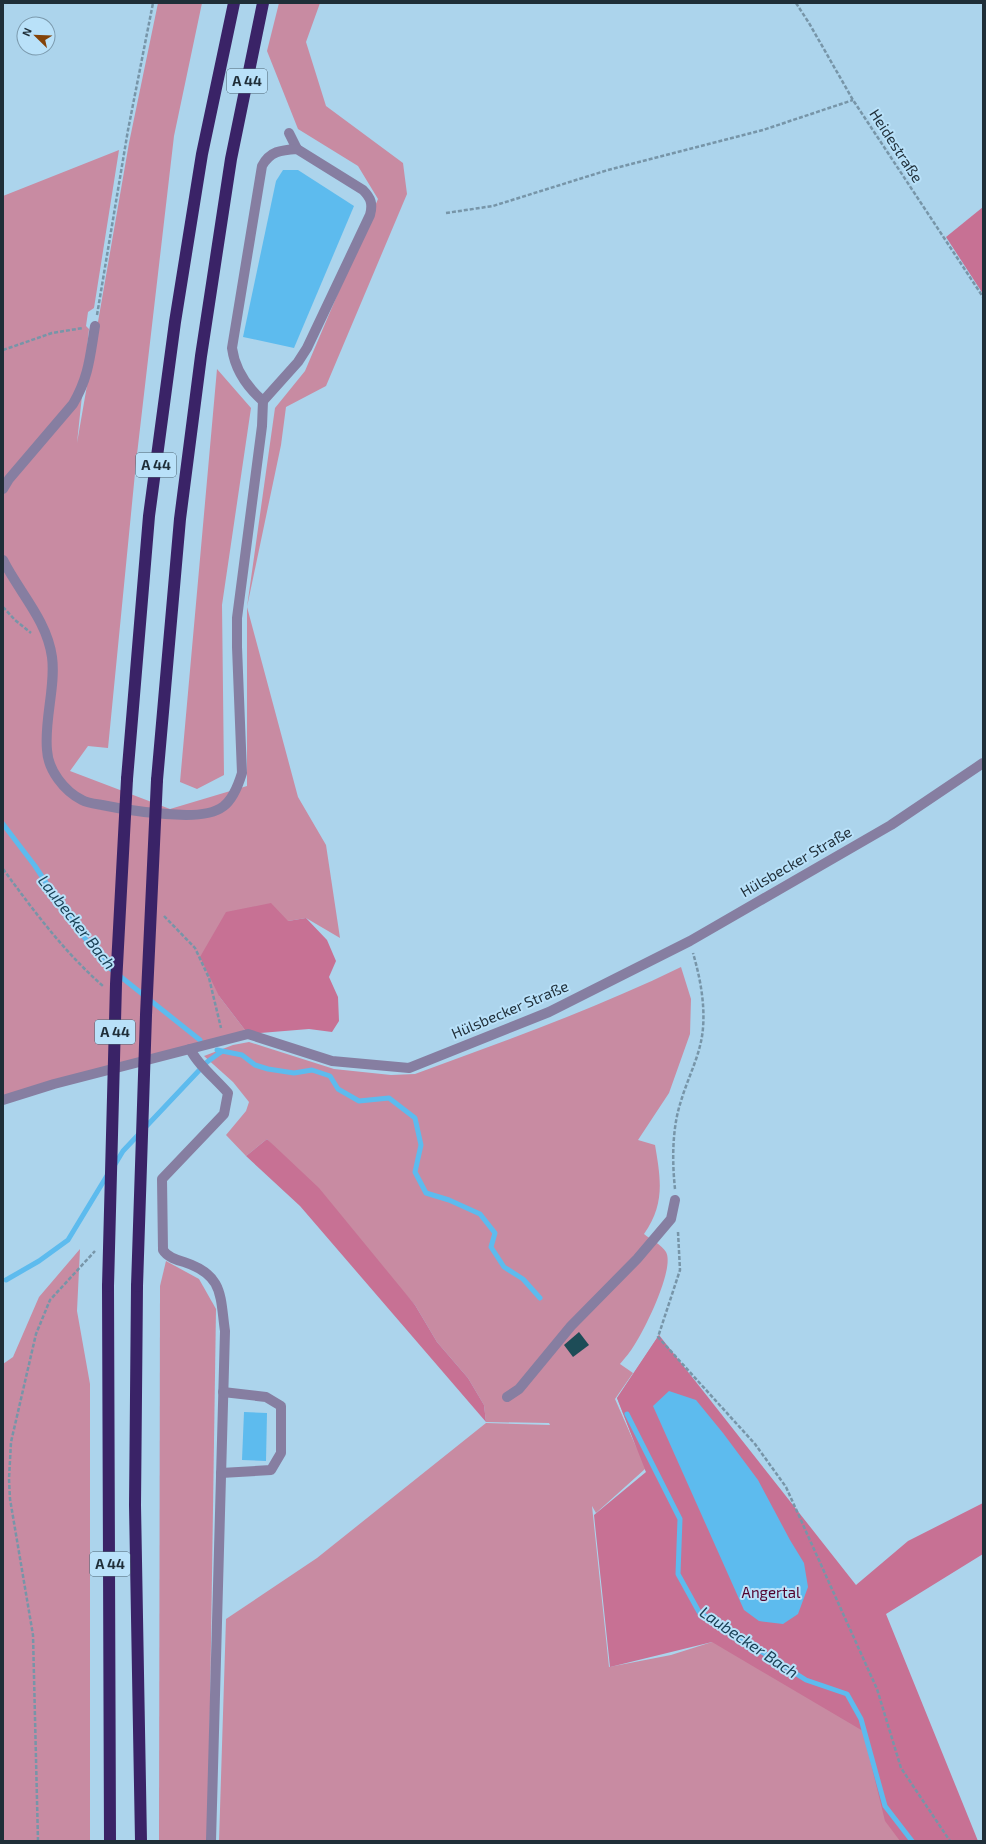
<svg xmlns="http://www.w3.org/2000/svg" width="986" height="1844" font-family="'Exo 2',sans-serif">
<rect width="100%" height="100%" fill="#acd4ec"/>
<g fill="#c88ba2" fill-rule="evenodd">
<path d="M158 3H202L174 136 136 463 108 748 88 746 70 771 170 809 247 786V607L275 408 305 371 378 199 358 166 298 129 267 51 279 3H320L306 42 326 106 403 163 407 194 326 386 286 407 281 445 247 607 298 797 326 845 340 938 306 918 288 921 219 996 248 1034 3 1096V196L119 150 94 308 88 312 86 326 89 329 77 443 129 143Z"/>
<path d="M217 369 251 408 222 605 224 775 197 789 180 782Z"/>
<path d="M681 967 691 999 690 1034 669 1093 638 1140 655 1145C661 1180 665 1204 644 1234 650 1239 662 1245 666 1252 675 1268 645 1329 635 1344 631 1351 625 1358 620 1364L633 1373 615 1399 637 1449 617 1398 659 1335 948 1841H219L226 1619 317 1558 486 1423 550 1425 549 1423 486 1422 484 1405 468 1378 437 1342 415 1305 267 1139 246 1156 226 1135 246 1111 249 1102 233 1082 204 1056 233 1045 249 1042 334 1069 391 1075 415 1074C505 1041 595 1009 681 967ZM645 1469 712 1642 671 1655 609 1667 592 1506 596 1513Z"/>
<path d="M80 1249 77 1311 90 1384V1841H3V1364L13 1357 39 1297Z"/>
<path d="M166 1261 199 1279 216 1309 208 1841H159L160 1286Z"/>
</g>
<g fill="#c77194">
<path d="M983 207V294L946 237Z"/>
<path d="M271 903 288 921 306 918 327 940 336 961 329 977 338 997 339 1021 332 1032 309 1029 248 1034 219 996 200 957 226 912Z"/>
<path d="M267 1139 319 1188 415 1305 437 1342 468 1378 484 1405 486 1422 300 1206 246 1156Z"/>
<path d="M659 1335 856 1585 908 1541 983 1503V1554L886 1614 978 1841H900L885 1821 863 1731 712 1642 610 1667 594 1515 646 1472 617 1398Z"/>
</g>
<g fill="#5dbbee">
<path d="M283 170H298L354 206 294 348 243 337 276 181Z"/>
<path d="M669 1391 696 1400 723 1433 758 1480 790 1540 804 1563 808 1587 798 1614 783 1624 759 1621 744 1610 653 1406Z"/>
<path d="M244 1412 267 1413 266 1461 242 1460Z"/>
</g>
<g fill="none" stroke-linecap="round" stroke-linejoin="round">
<g stroke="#5dbbee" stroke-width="5">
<path d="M3 824 35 866 70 919 106 965 200 1040"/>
<path d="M217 1050 242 1055 255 1065 268 1069 294 1073 312 1070 330 1076 338 1089 359 1101 389 1098 415 1118 421 1145 415 1172 426 1193 449 1200 480 1214 495 1233 491 1247 504 1267 523 1279 540 1298"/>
<path d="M114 1166 123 1151 207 1062 221 1052"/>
<path d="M6 1280 39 1261 68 1240 108 1174"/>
<path d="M627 1414 680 1519 678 1574 699 1612 806 1680 847 1694 861 1719 885 1806 912 1841"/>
</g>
</g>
<path fill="#1d4c57" d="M579 1332 589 1345 573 1357 564 1345Z"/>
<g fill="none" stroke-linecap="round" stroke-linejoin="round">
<g stroke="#7795a8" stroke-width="2.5" stroke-dasharray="4 2" stroke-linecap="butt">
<path d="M796 3 809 23 853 100 983 297"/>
<path d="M446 213 493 206 608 170 763 130 853 100"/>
<path d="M97 315 128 130 153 3"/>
<path d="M3 350 52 333 83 328"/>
<path d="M3 607 15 620 31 633"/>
<path d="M3 869C34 911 64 952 103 986"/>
<path d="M164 916 195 948 209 978 221 1028"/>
<path d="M675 1189C672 1161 672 1128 681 1101 688 1077 701 1054 703 1028 705 1003 700 977 693 953"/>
<path d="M678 1232 680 1270 658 1337 755 1444 786 1487 877 1689 901 1768 950 1841"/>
<path d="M38 1841 33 1635 10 1499 9 1479 11 1442 36 1334 50 1300 95 1251"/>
</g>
<g stroke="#867ea1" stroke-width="10">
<path d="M289 133 297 149"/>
<path d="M297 149 363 190C371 198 373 204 370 215L307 348 298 362 263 401C247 387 235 370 232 348L262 166C270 151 281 150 297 149Z"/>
<path d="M3 489 9 479 73 404C89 377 90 356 95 326"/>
<path d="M3 560C19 592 47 620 52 657 56 686 44 720 47 750 48 770 64 791 82 800 87 803 96 804 102 805 130 811 158 814 186 815 221 815 232 806 242 773L237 647V618L262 426 263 401"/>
<path d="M190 1049C198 1065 215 1078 228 1093L224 1114 162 1179 163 1250C167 1257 177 1260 184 1262 224 1275 220 1296 225 1331L211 1841"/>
<path d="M3 1100 54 1084 248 1034 332 1061 409 1068 549 1012 690 941 891 825 983 763"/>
<path d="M507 1397 519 1389 571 1326 637 1259 671 1219 675 1200"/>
<path d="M221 1473 271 1470 281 1453V1406L266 1397 223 1392"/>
</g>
<g stroke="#3a2367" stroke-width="12">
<path d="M127 779 149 516 175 322 202 154 234 3"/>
<path d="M157 780 180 519 201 356 231 159 263 3"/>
<path d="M108 1286 110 1841"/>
<path d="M137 1286 135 1505 141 1841"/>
</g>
<g stroke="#3a2367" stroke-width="12">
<path d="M108 1286 116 984 127 779"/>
<path d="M137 1286 146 1015 157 780"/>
</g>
</g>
<g text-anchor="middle" stroke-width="4" stroke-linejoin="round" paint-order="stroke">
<g fill="#b9e1f9" stroke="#4d6472" stroke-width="1">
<rect x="227" y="69" width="40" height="24" rx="3"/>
<rect x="136" y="453" width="40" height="24" rx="3"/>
<rect x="95" y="1020" width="40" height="24" rx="3"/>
<rect x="90" y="1552" width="40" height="24" rx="3"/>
</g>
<g font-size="14" font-weight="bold" fill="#1f2e38">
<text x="247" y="86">A 44</text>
<text x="156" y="470">A 44</text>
<text x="115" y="1037">A 44</text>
<text x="110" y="1569">A 44</text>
</g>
<g font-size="15" fill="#1f2e38" stroke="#b9e1f9">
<text transform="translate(896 146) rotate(57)" y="5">Heidestraße</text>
<text transform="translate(796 862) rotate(-30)" y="5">Hülsbecker Straße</text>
<text transform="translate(510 1010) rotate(-23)" y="5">Hülsbecker Straße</text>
</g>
<g font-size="15" fill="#52012d" stroke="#b9e1f9">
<text x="771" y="1598">Angertal</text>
</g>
<g font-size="16" font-style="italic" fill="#194156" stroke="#b9e1f9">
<text transform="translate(77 922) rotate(52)" y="6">Laubecker Bach</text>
<text transform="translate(749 1642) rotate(34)" y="6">Laubecker Bach</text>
</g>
</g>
<rect width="986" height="1844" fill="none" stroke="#1f2e38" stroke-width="8"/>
<g transform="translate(36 36) rotate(293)"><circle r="19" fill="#b9e1f9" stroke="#7b99ac"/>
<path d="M0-3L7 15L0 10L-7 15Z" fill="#834309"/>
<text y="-6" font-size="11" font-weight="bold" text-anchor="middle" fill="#1f2e38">N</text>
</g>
</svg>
